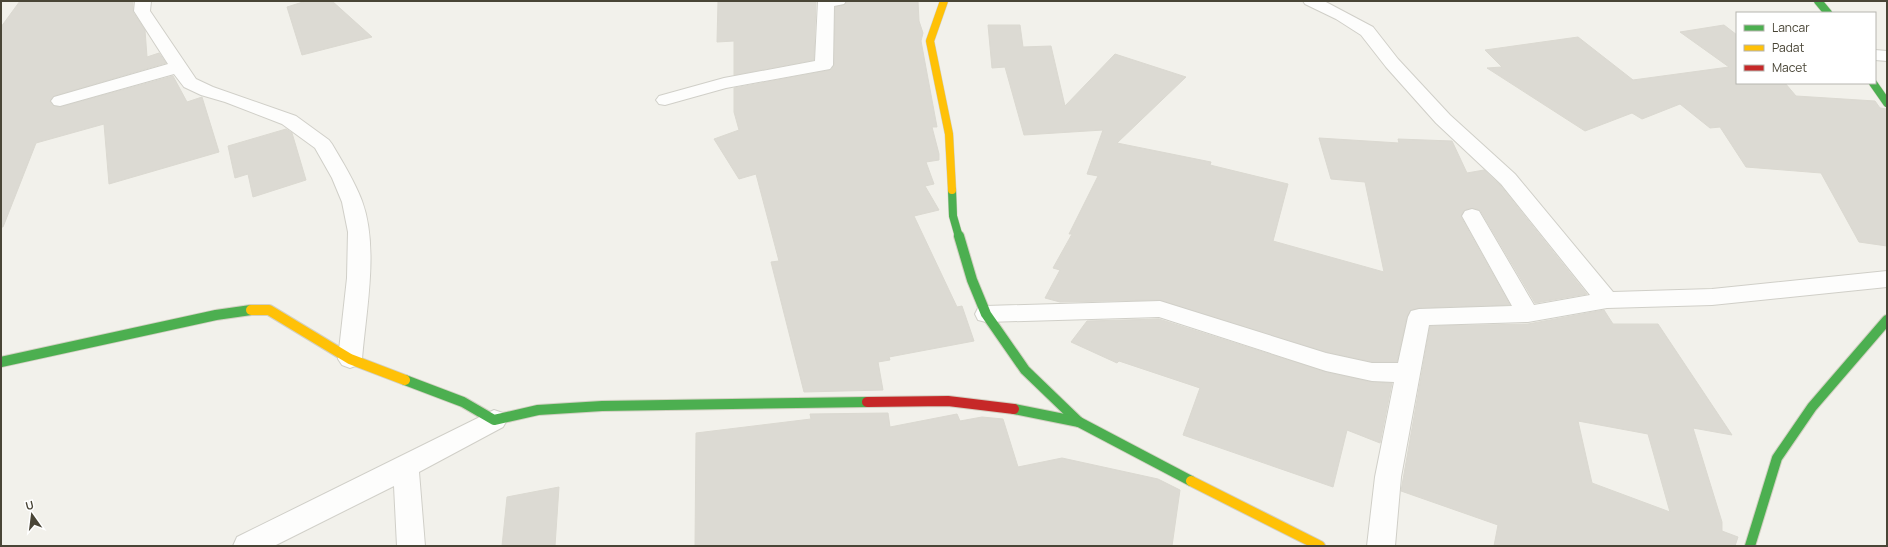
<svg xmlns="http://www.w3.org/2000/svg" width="1888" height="547" font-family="Manrope,sans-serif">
<rect width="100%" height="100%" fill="#f2f1eb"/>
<g fill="#dcdad3" stroke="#dbd9d1" fill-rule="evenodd">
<path d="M20 1H133V12L145 30 147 57 159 53 166 63 54 96 50 102 54 106 60 107 173 76 187 102 202 97 219 152 109 184 104 124 36 143 3 227H1V27Z"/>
<path d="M306 1H332L372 37 302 55 287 7Z"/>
<path d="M718 1H816L814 60 734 75V41L717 42Z"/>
<path d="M847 1H918L919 21 923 33 921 41 937 127H932L939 154V160L926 162 934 184 925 186 939 210 914 216 957 307 962 306 974 341 889 357 890 360 878 362 883 390 804 392 771 262 779 261 756 174 739 179 714 139 739 130 734 112V88L831 70 834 65 835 7 844 5Z"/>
<path d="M988 25H1020L1023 47 1051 46 1065 106 1115 54 1186 77 1117 143 1211 162 1210 165 1288 184 1273 241 1384 272 1365 182 1331 179 1319 138 1399 143 1398 139 1452 141 1467 173 1484 170 1500 185 1587 294 1535 303 1480 210 1472 208 1464 210 1461 217 1510 305 1419 308 1411 310 1407 317 1397 362H1372L1326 352 1160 300 1060 302 1045 298 1060 270 1053 268 1072 234H1069L1098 176 1087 174 1103 130 1024 135 1005 67 992 68Z"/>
<path d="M1724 25 1737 35V83H1785L1796 96 1875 101 1880 108 1887 109V246L1859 242 1821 173 1746 167 1720 127 1710 128 1680 104 1642 119 1632 113 1585 131 1487 68 1502 67 1485 50 1578 37 1633 80 1729 67 1680 32Z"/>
<path d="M286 129 292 133 306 180 253 197 248 174 235 178 228 146Z"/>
<path d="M1604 310 1613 324H1658L1732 435 1693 428 1722 522V531L1738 537 1735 546H1494L1498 525 1401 491 1430 326 1528 324ZM1578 421 1648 434 1670 512 1592 483Z"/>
<path d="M1159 319 1326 372 1372 382 1392 383 1380 443 1347 430 1333 487 1183 435 1200 388 1119 361 1117 363 1071 342 1087 321Z"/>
<path d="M888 413 890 427 957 414 960 421 982 417 1003 419 1018 467 1062 458 1158 479 1180 490 1172 546H695L696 433 811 419 810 414Z"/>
<path d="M559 487 555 546H502L507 497Z"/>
</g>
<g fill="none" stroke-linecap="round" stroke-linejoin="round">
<defs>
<g id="street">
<path d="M135 1H151L150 11 196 79 213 87 296 116 329 140 332 144C343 163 354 180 362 201 379 247 366 310 362 359L358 365 350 368 342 365 338 359 347 278 348 232 342 202 332 178 315 148 282 124 225 102 201 95 184 87 174 74 60 106 54 105 51 101 54 97 168 64 134 11Z"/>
<path d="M818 1H846L844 4 834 6 833 65 830 69 726 88 665 105 659 104 656 100 659 96 724 78 815 61Z"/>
<path d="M1303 1H1324L1373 27 1398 59 1450 115 1515 174 1613 292 1712 289 1887 271V287L1712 305 1607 308 1528 322 1429 325 1401 477 1395 546H1367L1375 477 1394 382 1372 381 1326 371 1159 317 986 322 978 320 975 314 978 308 986 306 1160 301 1326 353 1372 363H1398L1408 317 1411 311 1419 309 1512 306 1462 216 1465 211 1472 209 1479 211 1534 305 1590 295 1501 184 1436 123 1386 67 1361 35 1336 19 1305 4Z"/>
<path d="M1875 50 1887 51V61L1875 60Z"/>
<path d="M494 410 503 413 507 420 503 427 419 472 425 546H397L394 486 274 546H233L237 537Z"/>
</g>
<g id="fast-far1">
<path d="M1818 1 1828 13"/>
<path d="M1873 83 1887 103"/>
<path d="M952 190 953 216 959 237"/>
</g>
<g id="fast">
<path d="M959 236 972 280 986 314 1025 370 1079 422 1191 481"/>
<path d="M1 362 216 315 251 310"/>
<path d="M405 380 463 402 494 420 538 410 602 406 867 402"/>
<path d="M1014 409 1079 422"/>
<path d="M1750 546 1777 458 1812 407 1887 320"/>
</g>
<path id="slow-far1" d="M944 1 930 41 949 134 952 190"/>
<g id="slow">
<path d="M251 310H269L350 359 405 380"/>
<path d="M1191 481 1320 546"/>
</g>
<path id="jam" d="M867 402 948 401 1014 409"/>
</defs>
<use href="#street" stroke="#d0cfc8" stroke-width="2"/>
<use href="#fast-far1" stroke="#d2d0c2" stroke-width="9"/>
<use href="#fast" stroke="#d2d0c2" stroke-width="12"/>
<use href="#slow-far1" stroke="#d2d0c2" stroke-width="9"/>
<use href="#slow" stroke="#d2d0c2" stroke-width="12"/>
<use href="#jam" stroke="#d2d0c2" stroke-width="12"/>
<use href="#street" fill="#fdfdfc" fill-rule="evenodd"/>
<use href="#fast-far1" stroke="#4caf50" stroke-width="8"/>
<use href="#fast" stroke="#4caf50" stroke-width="10"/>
<use href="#slow-far1" stroke="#ffc107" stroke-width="8"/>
<use href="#slow" stroke="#ffc107" stroke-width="10"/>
<use href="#jam" stroke="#c62828" stroke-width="10"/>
</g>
<rect width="1888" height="547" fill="none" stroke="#494536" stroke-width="4"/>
<rect x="1736" y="12" width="140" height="72" fill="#ffffff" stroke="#b6b5af"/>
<rect x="1744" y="25" width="20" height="6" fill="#4caf50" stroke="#b6b5af"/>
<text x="1772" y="32" font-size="12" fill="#494536">Lancar</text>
<rect x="1744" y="45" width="20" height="6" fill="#ffc107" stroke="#b6b5af"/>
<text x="1772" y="52" font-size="12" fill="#494536">Padat</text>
<rect x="1744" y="65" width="20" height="6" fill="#c62828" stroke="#b6b5af"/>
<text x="1772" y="72" font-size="12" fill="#494536">Macet</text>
<g transform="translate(32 515) rotate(346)" stroke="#ffffff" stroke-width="3" paint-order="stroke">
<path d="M0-3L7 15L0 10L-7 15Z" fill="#494536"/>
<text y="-6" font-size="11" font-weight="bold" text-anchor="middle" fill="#494536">U</text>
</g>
</svg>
